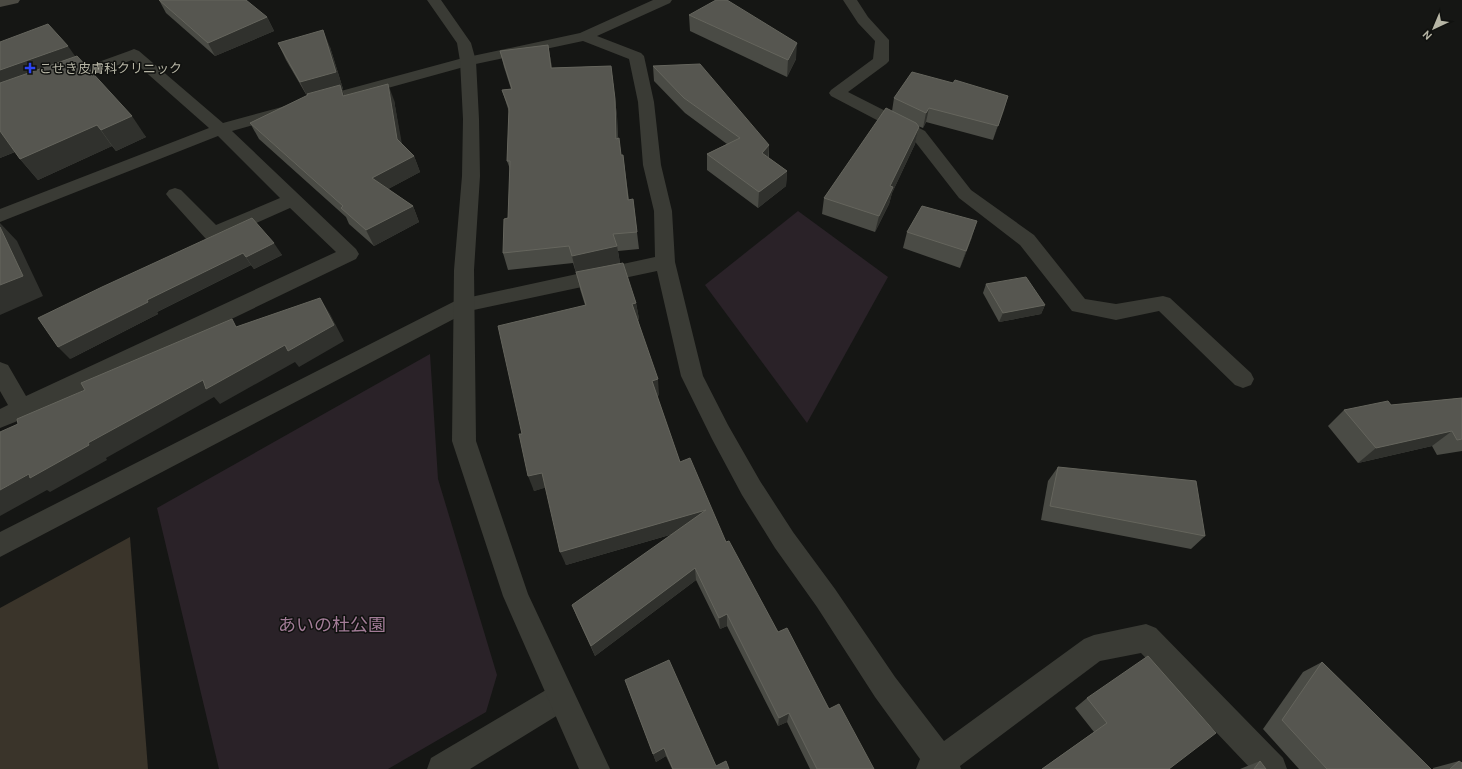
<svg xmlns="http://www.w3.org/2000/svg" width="1462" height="769" font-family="Cabin,'Noto Sans JP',sans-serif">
<rect width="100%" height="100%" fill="#151614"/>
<g fill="#2a2228">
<path d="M798 211 888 277 807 423 705 285Z"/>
<path d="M430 354 438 479 497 675 486 712 388 769H219L157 508Z"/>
</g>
<path fill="#3a342a" d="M130 537 148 769H0V608Z"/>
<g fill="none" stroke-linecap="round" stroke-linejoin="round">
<g fill="#3a3b35" fill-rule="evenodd">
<path d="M653 0H672L670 3 597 36 641 53 644 56 654 102 661 165 672 211 675 262 703 376 728 425 760 481 793 532 835 589 895 677 944 741 1084 639 1094 635 1146 624 1156 628 1283 758 1287 769H1251L1141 653 1100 661 960 766 961 769H916L920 759 875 697 817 607 775 548 742 495 712 439 681 376 657 271 469 311 0 557V532L457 300 655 257 654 211 643 165 638 102 629 59 583 41 471 65 232 131 356 249 359 254 356 259 30 416 0 428V409L8 405 0 391V362L8 365 26 396 336 252 290 208 220 239 213 240 206 239 169 198 166 194 169 190 175 188 181 190 216 225 280 198 218 136 0 222V209L209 128 132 60 63 85 57 83 55 80 57 77 129 51 134 49 139 51 223 123 463 58 580 33Z"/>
<path d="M843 0H857L868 17 889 40V61L886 64 848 92 925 131 971 190 1034 235 1085 299 1116 304 1163 296 1170 298 1251 373 1254 379 1251 385 1243 388 1235 385 1159 311 1116 320 1072 311 1020 245 959 198 913 139 831 96 829 93 831 90 873 59 875 41 858 23Z"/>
<path d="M561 683 571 687 575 697 571 707 470 769H427L431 758 551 687Z"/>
</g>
<path fill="#3a3b35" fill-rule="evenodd" d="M427 0H441L471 43 476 61 479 119 480 176 474 270 476 441 528 594 610 769H579L503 596 452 441 454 270 462 176 463 119 460 61 457 43Z"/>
<path fill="#4b4a43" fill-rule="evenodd" d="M0 0H20L18 3 0 7Z"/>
</g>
<g fill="#4a4b45">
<path d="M159 0 267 17 274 31 215 56 166 13Z"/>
<path d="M689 15 796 59 787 77 690 31Z"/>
<path d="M0 42 75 57 146 137 116 151 112 146 38 180 20 159 15 152 0 158Z"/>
<path d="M278 43 330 47 343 89H342L345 95 394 100 401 143 414 156 420 172 388 189 413 206 419 222 374 246 349 224 346 217 259 139 250 123 307 96 286 60Z"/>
<path d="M548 45 552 68 611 66 617 116 618 138 621 155H623L629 200 633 199 639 249 618 251 620 263 636 303 639 319 638 320 659 395 657 396 680 462 726 542 778 632 829 709 874 769H810L787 722 778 726 727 626 720 629 696 580 595 656 577 617 572 605 673 534 566 565 546 487 534 491 522 434 585 305 580 289 577 273H576L573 263 508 270 503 253 508 218 510 169 507 161 509 112 502 90 511 89 504 67 500 51Z"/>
<path d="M653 66 769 145V158L787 171 786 186 758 208 707 170V154L727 144 685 113 654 81Z"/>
<path d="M953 83 1008 96 993 140 926 122 923 128 918 126 919 127 915 144 892 193 889 204 875 232 822 214 824 198 892 111 894 98Z"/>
<path d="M252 218 282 255 254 269 251 265 157 312 158 314 70 359Z"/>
<path d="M907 232 972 237 960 268 903 248Z"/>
<path d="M986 284 1045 305 1041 314 999 322 983 293Z"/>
<path d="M1462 398V451L1437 455 1432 446 1358 463 1328 426 1344 410 1391 405Z"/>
<path d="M1058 467 1205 536 1191 549 1041 520 1048 481Z"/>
<path d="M1322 662 1431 769H1299L1263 729 1303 672Z"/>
<path d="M625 680 716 766 729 769H672L666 756 656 762Z"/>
<path d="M1087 698 1169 769H1042L1094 732 1075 708Z"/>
<path d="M1260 761 1266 769H1240Z"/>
<path d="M1459 761 1462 769H1433V768Z"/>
</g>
<g fill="#30312d">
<path d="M267 17 274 31 215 56 208 43Z"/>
<path d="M323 30 330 47 343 89H342L347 101 308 98 300 82Z"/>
<path d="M797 43 796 59 787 77 788 60Z"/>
<path d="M548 45 551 61 554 85 551 68Z"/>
<path d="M68 46 82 66 0 96V70Z"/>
<path d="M611 66 617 116 618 156 616 139Z"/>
<path d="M388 84 394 100 404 155 397 139Z"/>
<path d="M1008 96 1004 111 993 140 998 126Z"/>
<path d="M929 108 926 122 923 128 926 113Z"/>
<path d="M132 116 146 137 116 151 101 130Z"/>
<path d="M97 125 112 146 38 180 20 159Z"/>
<path d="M919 127 915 144 892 193 889 204 875 232 879 216 890 186Z"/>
<path d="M0 131 17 151 0 158Z"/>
<path d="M769 145 768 161 762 153Z"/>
<path d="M414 156 420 172 379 194 372 178Z"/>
<path d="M787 171 786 186 758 208 759 192Z"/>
<path d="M413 206 419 222 374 246 366 230Z"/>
<path d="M977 221 972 237 960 268 966 251Z"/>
<path d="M0 223 17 241 43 296 0 315Z"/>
<path d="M274 243 282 255 254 269 246 257Z"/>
<path d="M617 246 620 263 576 273 572 256Z"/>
<path d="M243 253 251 265 157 312 158 314 70 359 58 347 147 300Z"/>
<path d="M320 298 330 314 344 341 299 367 295 362 220 404 214 397 106 458 107 460 50 492 47 490 0 516V490L88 443Z"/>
<path d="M636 303 639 319 635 320 632 304Z"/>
<path d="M1045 305 1041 314 999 322 1003 313Z"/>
<path d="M658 379 659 395 654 396 652 381Z"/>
<path d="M1452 431 1432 446 1358 463 1376 448Z"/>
<path d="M542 473 548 487 534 491 528 476Z"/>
<path d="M706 510 707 524 566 565 560 552Z"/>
<path d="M695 568 696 580 595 656 591 646Z"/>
<path d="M727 614V626L720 629 719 618Z"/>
<path d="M789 713 787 722 778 726 779 718Z"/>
<path d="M664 748 666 756 656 762 653 754Z"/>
</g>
<g fill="#565650" stroke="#65655d">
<path d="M159 0H246L267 17 208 43Z"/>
<path d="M716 0H727L797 43 788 60 689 15Z"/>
<path d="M48 24 68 46 0 70V42Z"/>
<path d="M323 30 336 72 300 82 278 43Z"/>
<path d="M548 45 551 68 611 66 615 99 616 139 619 138 621 155H623L628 200 633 199 637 232 613 234 617 246 572 256 569 246 503 253 504 219 508 218 510 161H507L509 108 502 90 512 89 500 51Z"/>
<path d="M77 56 132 116 101 130 97 125 20 159 0 131V83Z"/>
<path d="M700 64 769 145 762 153 787 171 759 192 707 154 740 138 684 98 653 66Z"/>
<path d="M912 72 953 83 955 80 1008 96 998 126 929 108 926 113 894 98Z"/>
<path d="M388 84 397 139 414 156 372 178 413 206 366 230 341 208 343 206 250 123 308 95 307 94 340 85 343 96Z"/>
<path d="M886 108 916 123 919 127 890 186 893 187 879 216 824 198Z"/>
<path d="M922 206 977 221 966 251 907 232Z"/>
<path d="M252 218 274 243 246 257 243 253 147 300 148 302 58 347 38 318 102 287Z"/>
<path d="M0 227 23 276 0 285Z"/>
<path d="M623 263 636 303 632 304 658 379 652 381 680 462 690 458 726 542 729 541 778 632 787 628 829 709 839 704 874 769H817L789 713 779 718 727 614 719 618 695 568 591 646 572 605 706 510 560 552 542 473 528 476 519 434H522L498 326 586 305 576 272Z"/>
<path d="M1026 277 1045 305 1003 313 986 284Z"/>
<path d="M320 298 334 325 288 351 285 345 206 389 203 380 88 443 89 445 30 478 29 474 0 490V432L18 424 17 419 85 390 81 383 232 319 236 327Z"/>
<path d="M1462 398V439L1457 440 1452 431 1376 448 1344 410 1388 401 1391 405Z"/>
<path d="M1058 467 1196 481 1205 536 1050 506Z"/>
<path d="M1148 656 1216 733 1169 769H1042L1107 723 1087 698Z"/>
<path d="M669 660 716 766 726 761 729 769H673L664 748 653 754 625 680Z"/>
<path d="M1322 662 1431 769H1327L1282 720Z"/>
<path d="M1260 761 1266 769H1254Z"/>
<path d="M1459 761 1462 763V769H1450Z"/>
</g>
<path fill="#2c45f5" stroke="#10110f" stroke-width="1.5" d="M28 62h4v4h4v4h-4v4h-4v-4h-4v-4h4z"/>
<g text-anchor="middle" stroke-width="3" stroke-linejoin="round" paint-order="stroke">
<g font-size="13" fill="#b6b5a5" stroke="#10110f" text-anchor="start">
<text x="39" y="73">こせき皮膚科クリニック</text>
</g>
<g font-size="18" fill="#a27c97" stroke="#10110f">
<text x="332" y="631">あいの杜公園</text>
</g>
</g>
<g transform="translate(1434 28) rotate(224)" stroke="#10110f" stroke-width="3" paint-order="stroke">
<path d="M0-3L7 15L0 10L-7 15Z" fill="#b6b5a5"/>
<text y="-6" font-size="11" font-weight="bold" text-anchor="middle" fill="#b6b5a5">N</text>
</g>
</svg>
